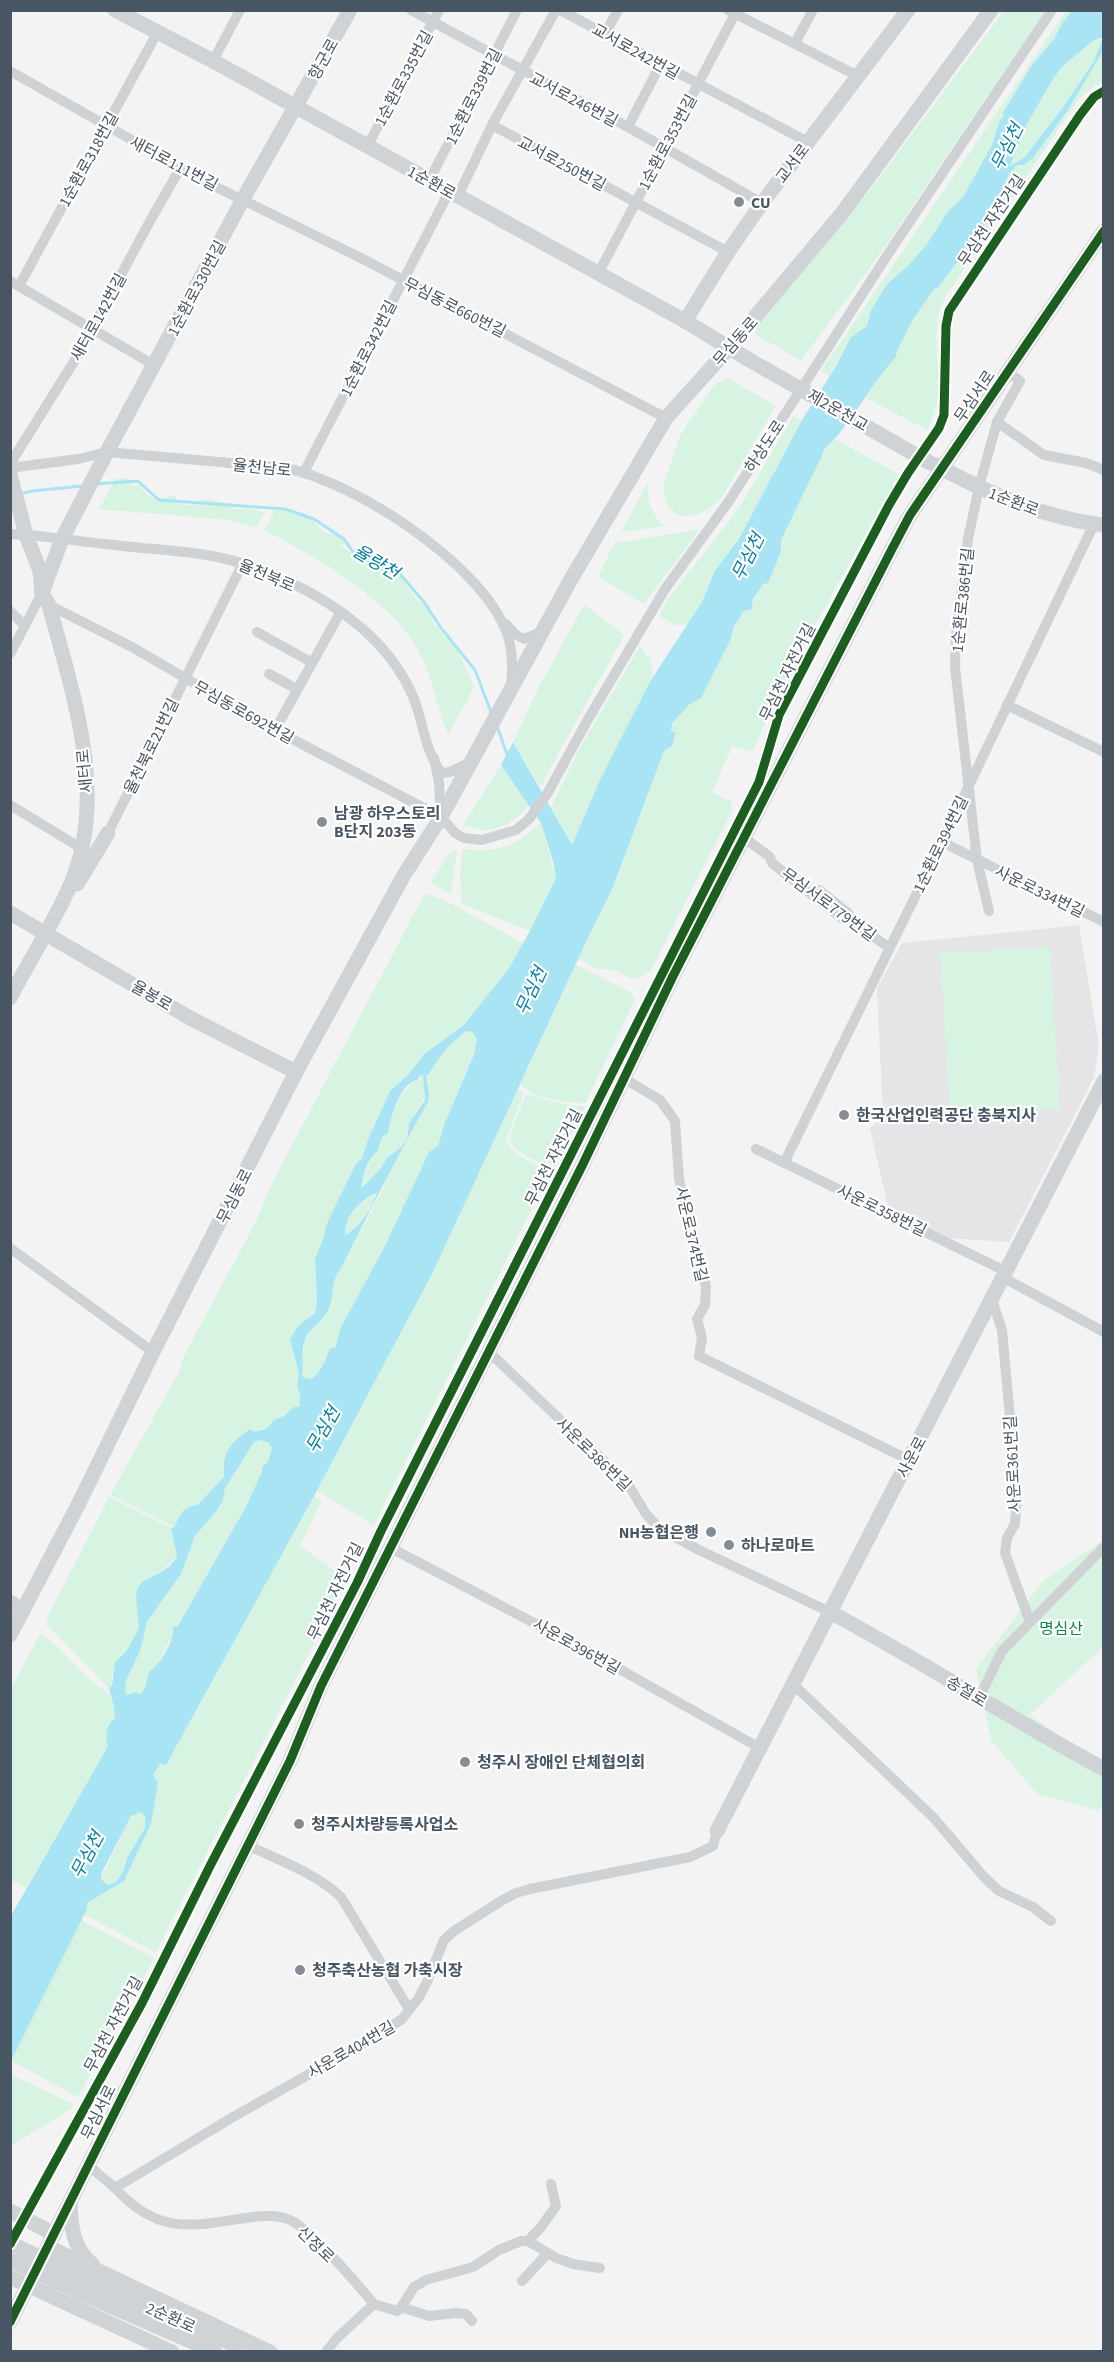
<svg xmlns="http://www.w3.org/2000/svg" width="1114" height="2362" font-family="'Source Sans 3','Noto Sans KR',sans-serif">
<rect width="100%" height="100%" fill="#f4f3f3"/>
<path fill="#e5e4e6" d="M1079 925 1099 1046 1094 1077 1009 1242 949 1238 888 1207 870 1128 883 1117 877 988 902 943Z"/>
<g fill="#d7f4e2">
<path d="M1004 11H1045L885 247 801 361 755 334 757 326 832 233 867 194Z"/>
<path d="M1066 11H1072L1062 23 1054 39 1032 65 1002 113 1004 116 1000 120 992 145 963 197 947 213 927 244 908 266 887 284 870 312 867 326 851 337 829 376 821 371Z"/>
<path d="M1103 37 1101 47 1093 63 1063 107 1025 157 1010 167 1027 124 1054 77 1064 65 1094 40Z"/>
<path d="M1103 51V82L1093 87 1078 100 944 299C928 334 943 368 937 403 935 412 930 422 927 430L866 398 882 372 897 356 896 353 912 321 934 288 937 289 961 257 960 252 1002 190 1009 174 1017 165 1032 159 1068 110Z"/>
<path d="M728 378 776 406 722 497 709 509 698 514 689 516 677 515 666 504 663 487 680 435 715 384Z"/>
<path d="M793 416 802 420 739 539 714 572 702 602 687 625H675L659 616 668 599 739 508Z"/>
<path d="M835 439 899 474 788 674 752 752 732 746 712 792 731 802 732 811 651 970 642 976 632 979 616 971 594 968 578 959 613 887 664 751 672 746 676 732H670L672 723 690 704 701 698 730 641 734 626 744 611 752 609C755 587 777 570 781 552 782 547 780 542 782 538 791 513 817 457 835 439Z"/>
<path d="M126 478 137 483H132L134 486 140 484C145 497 154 499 168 498V494L176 497V503L180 505H210L202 501V499H206L234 504 231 508 257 510 265 513 256 528 228 520 99 509 115 479Z"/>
<path d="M649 480C646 500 650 512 664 526L621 532Z"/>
<path d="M276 507H281L287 513 290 508C295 512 303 511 309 516 316 522 319 529 327 534L332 533 347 540 348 543 346 545 339 544C352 554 365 563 378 569L379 566 387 571 401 574 413 595 428 609 434 624 458 651 474 687 448 735C437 708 433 678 419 652 393 601 314 556 264 530Z"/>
<path d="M700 529 644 604 598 577 614 543Z"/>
<path d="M584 604 624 635 540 787 513 742 536 693Z"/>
<path d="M640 646 649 658 653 674 600 780 572 846 551 807 581 746Z"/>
<path d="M501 765 529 805C512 827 490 836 463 825Z"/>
<path d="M541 823 556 878 530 931 462 904 460 875 463 849C498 853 515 847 541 823Z"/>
<path d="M457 849 451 895 431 882 449 854Z"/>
<path d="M425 893 450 903 523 943 509 968 463 1026 424 1054 408 1075 390 1091 369 1137 362 1158 356 1164 327 1223 323 1239 315 1259 317 1300 315 1313 299 1325 290 1339 299 1374 297 1385 300 1395 299 1407 280 1416 267 1428 259 1429 223 1464 224 1477 196 1505C183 1506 180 1516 174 1527L110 1495 180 1370 183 1358 257 1219 273 1181Z"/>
<path d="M1050 947 1060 1109 950 1115 940 953Z"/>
<path d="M576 965 632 993 635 1000 585 1104C565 1100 535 1102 521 1084Z"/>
<path d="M465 1031 472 1032 477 1038 474 1052 444 1125 438 1146 429 1153 385 1246 340 1329 338 1343 327 1357 324 1366 312 1379 305 1378 302 1375 304 1342 314 1326 322 1320 335 1276 340 1270 383 1189 391 1167 428 1102 426 1077 446 1049Z"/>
<path d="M420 1075H423C428 1102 421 1101 410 1122 407 1127 408 1134 406 1140 402 1149 392 1152 386 1159 379 1169 372 1179 363 1188L360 1187 372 1155H375L382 1137 388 1133C391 1109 402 1090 420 1075Z"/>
<path d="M518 1089 524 1093 506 1139C511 1156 536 1164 551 1171L374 1525 317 1491 432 1274Z"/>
<path d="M526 1094 558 1103 585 1107 554 1168C540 1162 508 1153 510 1135Z"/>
<path d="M378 1193C370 1210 361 1224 346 1235 342 1218 363 1198 378 1193Z"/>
<path d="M261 1440 268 1442 272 1448 268 1462 262 1467V1472C231 1539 190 1601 156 1667L149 1672 145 1688 141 1694 127 1695 125 1691 126 1680 140 1651 147 1622 181 1574 195 1536 216 1512 223 1500 225 1488 254 1441Z"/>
<path d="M314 1496 322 1501 300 1546 347 1579 156 1952 84 1915 87 1903 124 1881 151 1824 153 1775 160 1764 166 1765Z"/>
<path d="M109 1497 171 1528 177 1556 161 1573 143 1581 136 1599 139 1628 127 1650 120 1655 112 1675V1686L109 1688 47 1625V1618Z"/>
<path d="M1103 1540V1647L1030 1715 1103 1767V1803L1099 1811 1037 1794 991 1740 976 1669 1043 1581Z"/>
<path d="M40 1634C67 1650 82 1679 110 1694L114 1707 115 1719 108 1746 26 1888 11 1879V1689Z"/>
<path d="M140 1812 145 1816V1828L127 1858 124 1870 116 1882 108 1885 101 1879V1875L105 1870 131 1816Z"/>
<path d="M81 1920 154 1958 78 2097 11 2061Z"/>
<path d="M10 2074 73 2104 72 2108 11 2146Z"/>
</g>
<path fill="#a8e4f4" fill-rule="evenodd" d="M1072 11H1103V37L1094 40 1064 65 1054 77 1027 124 1010 166 1025 157 1063 107 1093 63 1103 39V51L1068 110 1032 159 1023 165H1017L1009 174 994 213 961 252V257L937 289H934L912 321 896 353 897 356C870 384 854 421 825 449L781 540V552L768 583 763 584 753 599 752 609 744 611 734 626 730 641 701 698 690 704 672 723 671 731 676 732 672 746 664 751 613 887 587 940 432 1274 314 1496 166 1765 160 1764 153 1775 158 1782 151 1824 124 1881 87 1903V1909L11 2061V1916L108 1746C105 1736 106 1725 115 1718L114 1707 109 1688 112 1686 115 1662 127 1650 139 1628 136 1599 137 1589 143 1581 160 1573 170 1566 177 1556 171 1528 174 1527C180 1516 183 1506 197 1505L224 1477C222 1452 230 1443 250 1429L255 1432 267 1428 274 1420 285 1415 294 1407H299L300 1395 297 1385 299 1374 290 1339 299 1325 315 1313 317 1300 315 1259 323 1239 327 1223 356 1164 362 1158 369 1137 390 1091 408 1075 424 1054 463 1026 509 968 530 931 556 878 553 861 541 823 501 765 513 742 572 845 600 780 649 683 702 602 714 572 739 539 802 420 836 366 851 337 867 326 870 312 887 284 908 266 927 244 947 213 963 197 992 145 1000 120 1004 116 1002 114 1032 65 1054 39 1062 23ZM465 1031 472 1032 477 1039 474 1054 444 1125 438 1146 429 1152 385 1246 340 1329 336 1347 330 1349C325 1361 322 1370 312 1379L305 1378 302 1376C304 1365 301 1354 304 1343 308 1328 322 1323 328 1310 335 1297 330 1281 340 1270 369 1214 396 1157 428 1102L429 1093 426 1077 446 1049ZM420 1075H423L425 1100 409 1123 407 1139 401 1147 387 1158 380 1169 362 1188 361 1187C364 1174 367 1159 377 1152L382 1137 388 1133C390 1118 401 1082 417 1080ZM377 1193C372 1209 361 1225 346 1235 342 1218 362 1198 377 1193ZM261 1440 268 1442 272 1448 268 1462 262 1467V1472L244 1510 178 1626 173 1627C175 1640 160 1665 149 1672L145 1688 141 1694 136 1692 127 1695 125 1691 126 1680 140 1651 147 1622 181 1574 195 1536 216 1512 223 1500 225 1488 254 1442ZM140 1812 145 1816V1828L127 1858 124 1870 116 1882 108 1885 101 1879V1874L131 1816Z"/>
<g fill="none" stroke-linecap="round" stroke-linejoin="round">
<g stroke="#a8e4f4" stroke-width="3">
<path d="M95 484 138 481 159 500 285 509 314 519 344 539 353 552 375 566 400 574 424 602 441 628 475 670 491 712"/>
<path d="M21 494 32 491 82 486"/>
<path d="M497 726 508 757"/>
</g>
<g stroke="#cfd2d4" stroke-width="10">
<path d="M411 10 628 127 762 203"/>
<path d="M560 10 808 142"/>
<path d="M728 10 858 76"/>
<path d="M605 34 618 10"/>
<path d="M795 43 813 10"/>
<path d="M213 61 240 10"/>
<path d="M10 71 208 183 361 258 666 418"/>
<path d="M492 125 728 252"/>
<path d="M628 127 660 65"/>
<path d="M367 147 439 10"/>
<path d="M429 181 517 10"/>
<path d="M458 196 492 125 556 10"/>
<path d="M598 274 737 10"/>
<path d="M10 281 154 365"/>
<path d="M19 286 157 33"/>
<path d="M997 422 1044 455 1086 463 1104 470"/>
<path d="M10 464 78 355 150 221 181 167"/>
<path d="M10 468 78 459 107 452 286 468C356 483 479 562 506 631 513 648 513 668 511 686"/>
<path d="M304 472 449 192"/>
<path d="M10 534C45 535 80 542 115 545 145 549 176 550 206 555 268 565 346 604 387 654 401 671 413 693 419 714 424 733 429 758 442 773L450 772 469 763"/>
<path d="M49 605 132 647 275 730 441 817"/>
<path d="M10 611 25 626"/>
<path d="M506 624 515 634 524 639 543 631"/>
<path d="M257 632 311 662"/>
<path d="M10 654 42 593"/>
<path d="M269 674 297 689"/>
<path d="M1007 705 1104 752"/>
<path d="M275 730 340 613"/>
<path d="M434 758 439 783 441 817 455 833 464 838 482 840 516 830 529 819 547 794 587 721 665 589 727 504 890 251 1052 10"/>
<path d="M10 805 81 848"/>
<path d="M108 833 243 563"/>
<path d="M743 837 770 857 772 863 843 919 851 920 888 947"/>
<path d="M942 842 1104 922"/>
<path d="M819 890 848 913 851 920"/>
<path d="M989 911 977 860 955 667 956 634 968 539 979 487 997 422 1020 381 1008 372"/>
<path d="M625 1079 660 1100 675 1121 679 1179 706 1287 705 1305 697 1319 702 1338 699 1356 909 1460"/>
<path d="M756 1149 1007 1272"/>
<path d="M784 1163 942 842 1094 524"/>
<path d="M10 1248 153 1352"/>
<path d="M1004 1278 1104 1332"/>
<path d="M992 1300 1002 1330 1017 1494 1015 1524 1007 1538 1005 1553 1030 1622"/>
<path d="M489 1352 628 1484 646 1514 659 1528 699 1550 830 1612"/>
<path d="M391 1548 580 1647 760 1748"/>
<path d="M793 1684 933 1817 984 1877 999 1891 1033 1907 1051 1921"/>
<path d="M979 1698 1002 1651 1104 1547"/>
<path d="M247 1845C278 1860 316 1873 341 1897L409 2009"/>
<path d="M88 2165 115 2188 233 2117 377 2036 402 2019 418 1999 427 1982 444 1940 454 1931 501 1901 516 1893 530 1889 690 1857 713 1846 717 1831"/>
<path d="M115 2188C157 2234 189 2227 245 2218 260 2216 276 2214 290 2220 312 2230 357 2284 374 2304L336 2339 326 2352"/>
<path d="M528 2241 541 2227 556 2206 551 2184"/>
<path d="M522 2281 548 2253"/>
<path d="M374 2304 397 2311 400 2309 414 2287 426 2280 473 2267 499 2250 521 2241H528L556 2258 573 2264 600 2268"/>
<path d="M401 2307 429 2316 456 2313 466 2314 472 2321"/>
</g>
<g stroke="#d0d3d6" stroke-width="15">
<path d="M115 10 213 61 685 321 746 358"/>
<path d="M685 321 728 252 762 203 908 10"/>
<path d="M935 465C988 493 1043 518 1104 525"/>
<path d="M10 474 26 535 40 571 42 593 49 605C72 692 108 792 72 881 55 922 30 958 10 998"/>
<path d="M42 593 62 539 107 452 243 199 350 10"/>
<path d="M77 884 108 833"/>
<path d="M10 913 190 1018 296 1072"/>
<path d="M10 1602 23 1611"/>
<path d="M830 1612C923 1662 1011 1719 1104 1769"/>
<path d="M10 1635 78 1505 153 1352 296 1072 404 875 441 817 570 581 666 418 729 348 843 212 991 10"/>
<path d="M717 1831 1104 1081"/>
<path d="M70 2203C71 2227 73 2249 93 2265"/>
<path d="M10 2211 54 2234"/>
<path d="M48 2247 270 2352"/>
<path d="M10 2277 172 2352"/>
<path d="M91 2282 239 2347"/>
<path d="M85 2295 215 2352"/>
<path d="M10 2322 290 1761 321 1686 582 1166 673 976 892 549 910 515 1104 231"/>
</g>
<g stroke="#d0d3d6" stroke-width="15">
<path d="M746 358 930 463"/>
<path d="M10 2243 91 2282"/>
<path d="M10 2260 85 2295"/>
</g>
<defs>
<g id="cycleway">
<path d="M10 2244 142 2003 210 1866 357 1583 381 1531 759 782 779 715 889 505 908 473 939 428 944 415 946 326 949 311 1080 115 1094 97 1104 91"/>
<path d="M10 2322 290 1761 321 1686 582 1166 673 976 892 549 910 515 1104 231"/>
</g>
</defs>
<use href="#cycleway" stroke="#fff" stroke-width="13"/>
<use href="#cycleway" stroke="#1b5e20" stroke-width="9"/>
</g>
<g fill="#848c95" stroke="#fff" stroke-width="2">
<circle cx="739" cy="202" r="6"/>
<circle cx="322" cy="822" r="6"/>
<circle cx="844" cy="1115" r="6"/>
<circle cx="711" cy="1532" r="6"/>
<circle cx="729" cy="1545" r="6"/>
<circle cx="465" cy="1762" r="6"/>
<circle cx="299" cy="1824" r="6"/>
<circle cx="300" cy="1970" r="6"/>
</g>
<g text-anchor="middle" stroke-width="4.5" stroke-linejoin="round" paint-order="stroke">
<g font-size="16" fill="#485562" stroke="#fff">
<text transform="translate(636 51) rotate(29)" y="6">교서로242번길</text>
<text transform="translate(323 59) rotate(-61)" y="6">향군로</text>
<text transform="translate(403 78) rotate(-62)" y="6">1순환로335번길</text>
<text transform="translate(473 96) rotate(-63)" y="6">1순환로339번길</text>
<text transform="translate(574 99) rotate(28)" y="6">교서로246번길</text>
<text transform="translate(667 142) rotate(-62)" y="6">1순환로353번길</text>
<text transform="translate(88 159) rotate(-61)" y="6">1순환로318번길</text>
<text transform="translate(174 163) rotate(28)" y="6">새터로111번길</text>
<text transform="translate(562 163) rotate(28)" y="6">교서로250번길</text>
<text transform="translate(792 163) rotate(-53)" y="6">교서로</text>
<text transform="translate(432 182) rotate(29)" y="6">1순환로</text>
<text transform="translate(991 220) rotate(-56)" y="6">무심천 자전거길</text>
<text transform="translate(196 288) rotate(-62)" y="6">1순환로330번길</text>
<text transform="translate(455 307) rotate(27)" y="6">무심동로660번길</text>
<text transform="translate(98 317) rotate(-61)" y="6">새터로142번길</text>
<text transform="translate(735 341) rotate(-49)" y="6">무심동로</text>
<text transform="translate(368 348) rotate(-63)" y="6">1순환로342번길</text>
<text transform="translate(974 396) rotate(-56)" y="6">무심서로</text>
<text transform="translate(838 410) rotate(30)" y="6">제2운천교</text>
<text transform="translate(764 446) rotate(-57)" y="6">하상도로</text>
<text transform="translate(262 467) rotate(6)" y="6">율천남로</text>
<text transform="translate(1014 501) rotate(21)" y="6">1순환로</text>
<text transform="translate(267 575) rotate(23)" y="6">율천북로</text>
<text transform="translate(962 600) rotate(-84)" y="6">1순환로386번길</text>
<text transform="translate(787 672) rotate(-64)" y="6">무심천 자전거길</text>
<text transform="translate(244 712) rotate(29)" y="6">무심동로692번길</text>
<text transform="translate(151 746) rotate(-64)" y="6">율천북로21번길</text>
<text transform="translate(84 771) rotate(-95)" y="6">새터로</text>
<text transform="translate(940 844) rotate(-64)" y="6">1순환로394번길</text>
<text transform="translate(1040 891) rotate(26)" y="6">사운로334번길</text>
<text transform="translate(829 904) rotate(36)" y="6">무심서로779번길</text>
<text transform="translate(152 995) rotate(30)" y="6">율봉로</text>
<text transform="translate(553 1157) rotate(-63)" y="6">무심천 자전거길</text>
<text transform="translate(234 1196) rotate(-63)" y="6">무심동로</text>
<text transform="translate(882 1210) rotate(26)" y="6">사운로358번길</text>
<text transform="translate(692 1234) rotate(77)" y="6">사운로374번길</text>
<text transform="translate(594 1454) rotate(44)" y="6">사운로386번길</text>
<text transform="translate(911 1457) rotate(-62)" y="6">사운로</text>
<text transform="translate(1012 1464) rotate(-93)" y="6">사운로361번길</text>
<text transform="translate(335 1591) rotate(-64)" y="6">무심천 자전거길</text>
<text transform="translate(577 1646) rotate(29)" y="6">사운로396번길</text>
<text transform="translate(967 1691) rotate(31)" y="6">송절로</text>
<text transform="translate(113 2024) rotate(-62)" y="6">무심천 자전거길</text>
<text transform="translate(351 2049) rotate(-30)" y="6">사운로404번길</text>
<text transform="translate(98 2112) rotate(-64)" y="6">무심서로</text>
<text transform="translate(316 2244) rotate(44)" y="6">신정로</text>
<text transform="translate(171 2317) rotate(24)" y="6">2순환로</text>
</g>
<g font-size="16" font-weight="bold" fill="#485562" stroke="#fff" text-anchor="start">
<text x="751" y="208">CU</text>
<text x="334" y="819">남광 하우스토리<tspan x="334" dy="18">B단지 203동</tspan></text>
<text x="856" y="1121">한국산업인력공단 충북지사</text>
<text x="699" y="1538" text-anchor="end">NH농협은행</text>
<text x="741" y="1551">하나로마트</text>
<text x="477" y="1768">청주시 장애인 단체협의회</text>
<text x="311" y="1830">청주시차량등록사업소</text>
<text x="312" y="1976">청주축산농협 가축시장</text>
</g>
<g font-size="16" fill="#0e884d" stroke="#fff">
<text x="1061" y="1634">명심산</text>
</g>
<g font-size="18" font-style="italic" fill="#037fa3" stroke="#fff">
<text transform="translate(1007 147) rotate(-63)" y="6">무심천</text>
<text transform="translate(748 557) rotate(-63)" y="6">무심천</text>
<text transform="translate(376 562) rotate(31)" y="6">율량천</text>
<text transform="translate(531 991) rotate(-65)" y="6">무심천</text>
<text transform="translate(323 1430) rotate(-60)" y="6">무심천</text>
<text transform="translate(87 1855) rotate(-62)" y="6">무심천</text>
</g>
</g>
<rect width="1114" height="2362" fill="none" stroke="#485562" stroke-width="24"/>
</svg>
